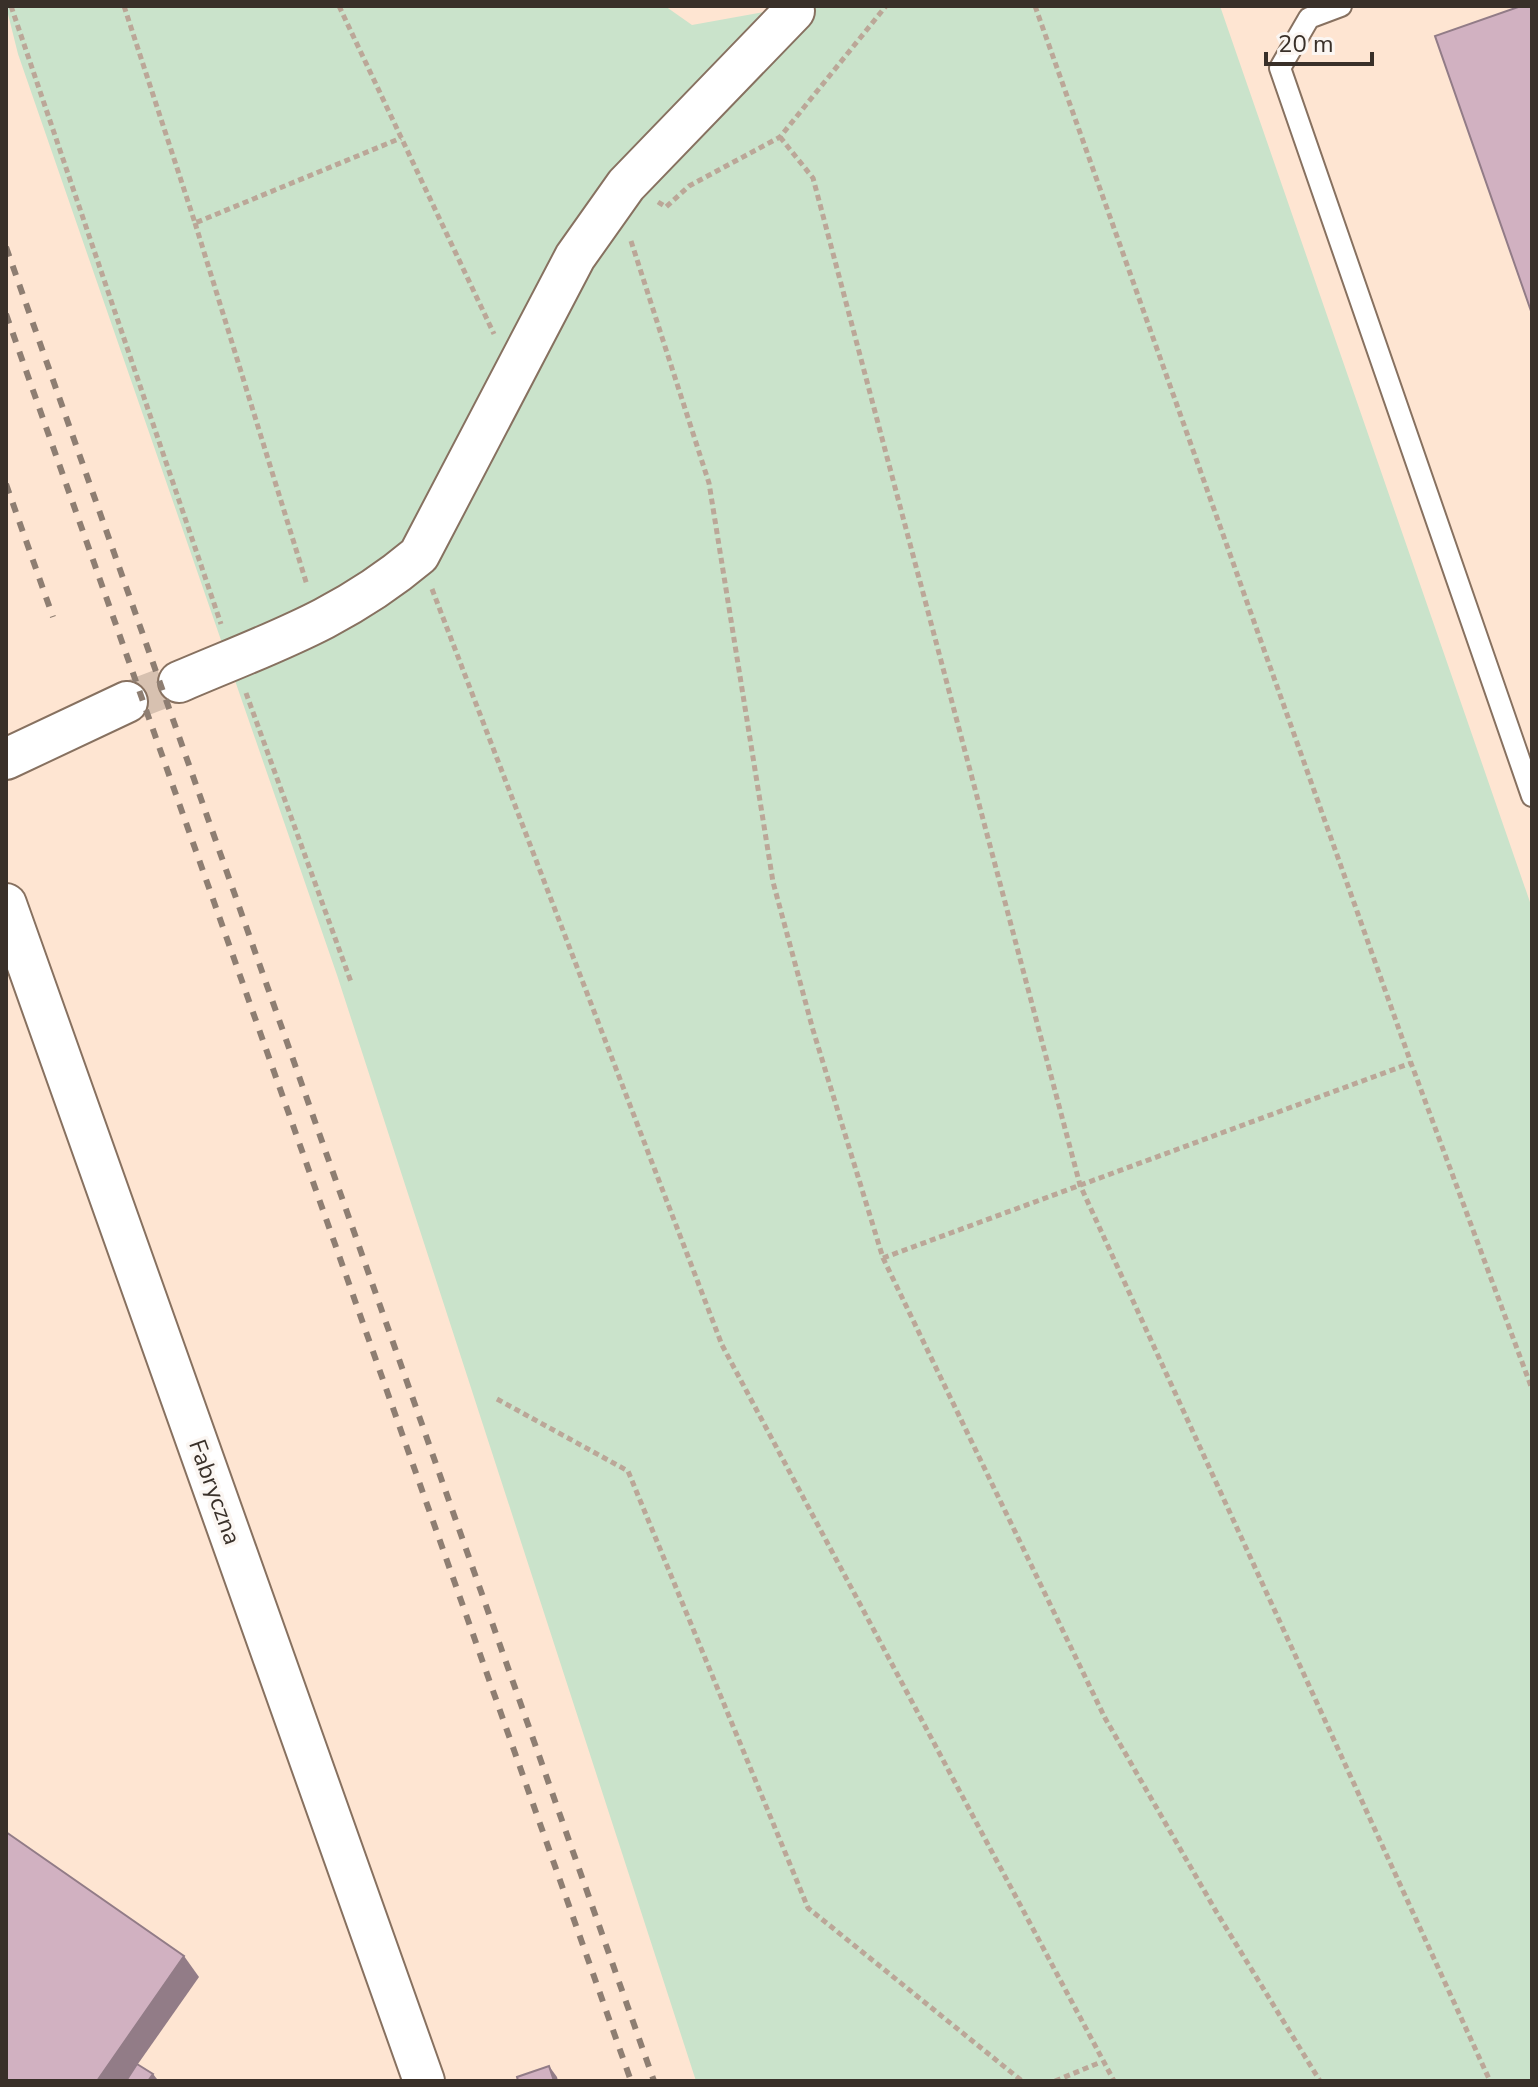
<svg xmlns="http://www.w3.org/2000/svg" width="1538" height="2087" font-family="'Nunito Sans',sans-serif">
<rect width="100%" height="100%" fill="#fee5d2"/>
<path fill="#cae3cb" d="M6 6H665L692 25 797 6H1220L1532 908V2081H696L337 975 18 54Z"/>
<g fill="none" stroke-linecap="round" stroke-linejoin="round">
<path stroke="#d7c1b0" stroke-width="40" stroke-dasharray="40 20" stroke-linecap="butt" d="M127 702 179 682"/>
<defs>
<path id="service" d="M1341 6 1309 18 1280 68 1532 796"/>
<g id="minor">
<path d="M179 682C270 643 342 620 419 555L575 257 626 185 794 11"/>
<path d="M6 759 127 702"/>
<path d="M6 904 424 2081"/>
</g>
</defs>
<use href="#service" stroke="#877160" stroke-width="24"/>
<use href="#minor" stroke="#877160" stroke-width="44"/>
<g stroke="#bba798" stroke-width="5" stroke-dasharray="6 4" stroke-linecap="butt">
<path d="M11 6 221 624"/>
<path d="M124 6 195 223 401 138"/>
<path d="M339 6 494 334"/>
<path d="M1035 6 1411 1063 1532 1389"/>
<path d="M780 137 813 178 1080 1185 1490 2081"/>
<path d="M658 202 666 207 689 186 780 137 886 6"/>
<path d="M195 223 307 585"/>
<path d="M631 241 709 483 773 882 813 1030 883 1258 1105 1718 1217 1913 1320 2081"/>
<path d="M432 589 722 1345 1114 2081"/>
<path d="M246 693 351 982"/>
<path d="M883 1258 1411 1063"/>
<path d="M497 1399 628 1471 808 1908 1022 2081"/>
<path d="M1055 2081 1101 2062"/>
</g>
<use href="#service" stroke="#fff" stroke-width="20"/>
<use href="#minor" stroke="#fff" stroke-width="40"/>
<g stroke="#8e7e72" stroke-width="6" stroke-dasharray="10 10" stroke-linecap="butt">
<path d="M6 247 654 2081"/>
<path d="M6 314 631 2081"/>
<path d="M6 484 53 617"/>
</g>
</g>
<g fill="#927c87">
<path d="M184 1956 199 1977 126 2081H97Z"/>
<path d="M549 2066 557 2077 558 2081H554Z"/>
<path d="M153 2074 157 2079 156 2081H148Z"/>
</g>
<g fill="#d1b1c1" stroke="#927c87" stroke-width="2">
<path d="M1521 6H1532V314L1435 36Z"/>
<path d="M6 1832 184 1956 97 2081H6Z"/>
<path d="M137 2064 153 2074 148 2081H126Z"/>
<path d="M549 2066 554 2081H518L517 2077Z"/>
</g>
<g text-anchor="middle" stroke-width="7" stroke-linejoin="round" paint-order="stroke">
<g font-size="24" fill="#393029" stroke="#fbf6f2">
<text transform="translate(215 1492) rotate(70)" y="8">Fabryczna</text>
</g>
</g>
<rect width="1538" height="2087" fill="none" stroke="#393029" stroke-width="16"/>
<path d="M1266 52v12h106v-12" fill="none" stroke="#393029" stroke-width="4"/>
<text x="1278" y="52" font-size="24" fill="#393029" stroke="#fbf6f2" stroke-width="6" paint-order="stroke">20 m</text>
</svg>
